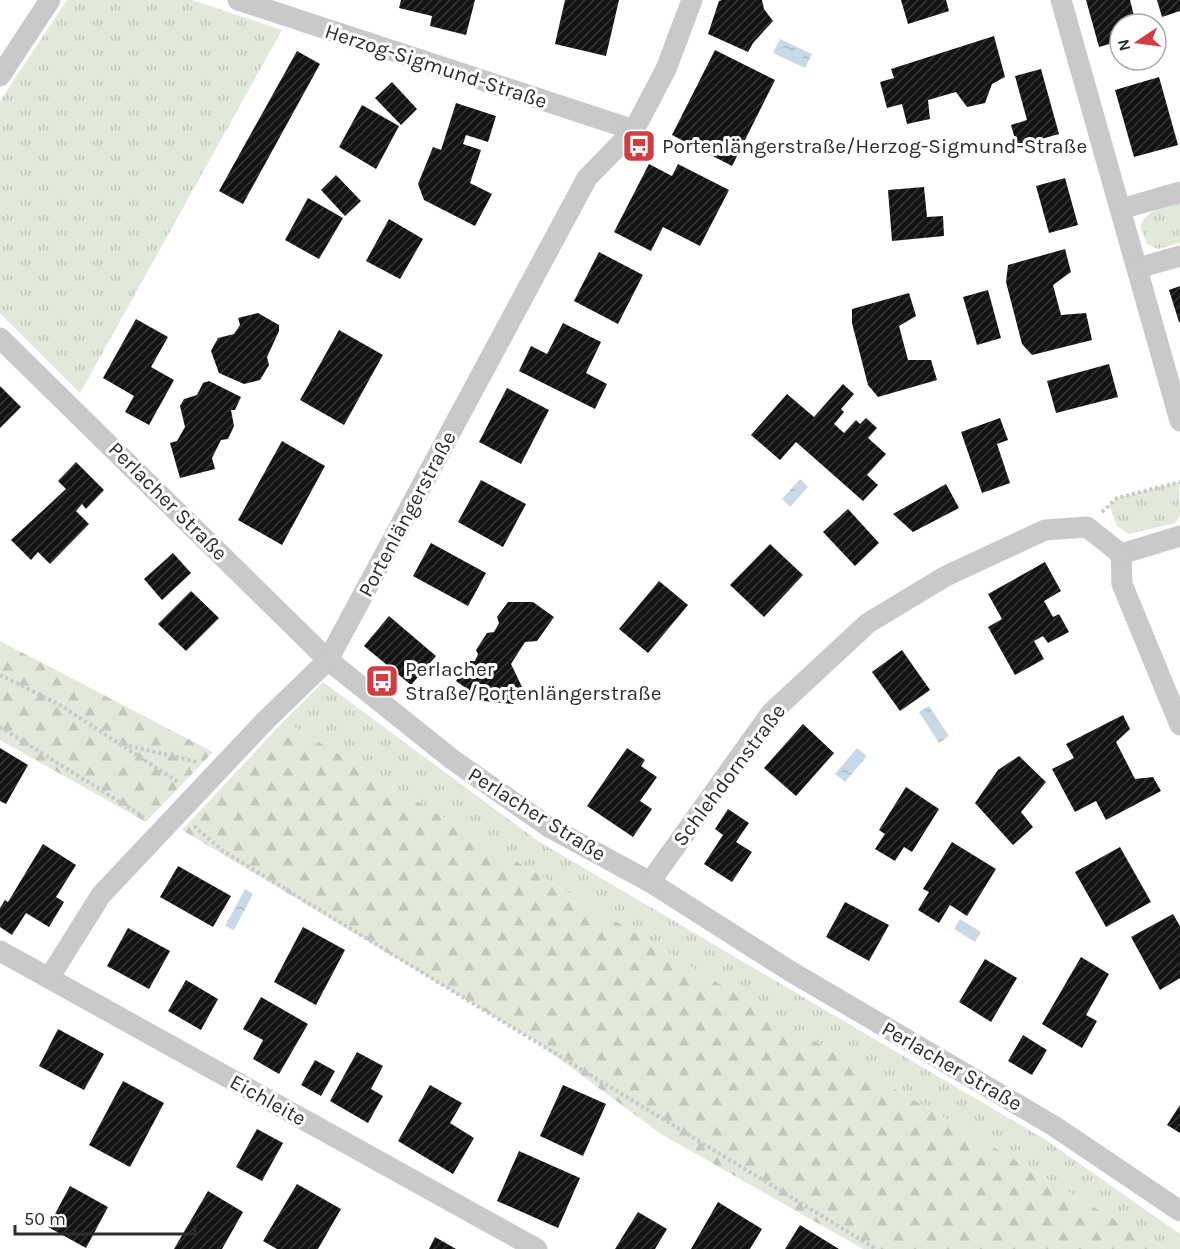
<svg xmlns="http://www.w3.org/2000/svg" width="1180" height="1249" font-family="Karla,sans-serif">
<defs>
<pattern id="grass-tufts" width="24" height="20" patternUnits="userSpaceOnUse" patternTransform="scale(1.5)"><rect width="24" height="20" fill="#e1e9db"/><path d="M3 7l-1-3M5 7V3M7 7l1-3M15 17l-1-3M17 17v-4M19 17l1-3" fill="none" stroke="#c1c8bc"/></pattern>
<pattern id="forest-firs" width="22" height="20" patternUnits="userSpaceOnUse" patternTransform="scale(1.5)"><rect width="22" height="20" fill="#e1e9db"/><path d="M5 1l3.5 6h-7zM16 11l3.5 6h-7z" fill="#c1c8bc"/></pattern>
<pattern id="water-ripples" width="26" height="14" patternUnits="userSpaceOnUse" patternTransform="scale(1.5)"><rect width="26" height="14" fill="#c8d9e7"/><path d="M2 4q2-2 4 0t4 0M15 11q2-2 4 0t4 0" fill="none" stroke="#acbac6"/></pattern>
<pattern id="building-hatch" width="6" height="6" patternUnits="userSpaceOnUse" patternTransform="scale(1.5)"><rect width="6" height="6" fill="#131313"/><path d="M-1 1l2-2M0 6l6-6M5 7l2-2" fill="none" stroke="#363636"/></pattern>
</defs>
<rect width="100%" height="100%" fill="#fff"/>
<g fill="url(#grass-tufts)">
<path d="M67 0H192L282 30 80 393 0 313V101Z"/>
<path d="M1180 203V243L1158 249 1147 244 1140 226C1147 209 1164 207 1180 203Z"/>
<path d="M1179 482 1180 516 1175 523 1129 534 1117 526 1109 505 1117 498Z"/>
<path d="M323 682 538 841 1046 1140 1180 1234V1249H1165L799 1032 284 721Z"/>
</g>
<g fill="url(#forest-firs)">
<path d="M0 641 213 752 146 822 0 740Z"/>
<path d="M284 721 799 1032 1165 1249H863L661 1134 535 1041 182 830Z"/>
</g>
<g fill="url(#water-ripples)">
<path d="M780 39 812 54 805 68 773 53Z"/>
<path d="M800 479 808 487 790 507 782 499Z"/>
<path d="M929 706 949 736 939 743 919 712Z"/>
<path d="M857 748 867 756 845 782 835 774Z"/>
<path d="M245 889 253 894 234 930 225 926Z"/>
<path d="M960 919 981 932 975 942 954 929Z"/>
</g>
<g fill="url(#building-hatch)">
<path d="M401 0H475L466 35 430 26 432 16 399 8Z"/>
<path d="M565 0H619L606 56 555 44Z"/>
<path d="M722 0H762L764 9 773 21 753 43 748 52 708 34 719 1Z"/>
<path d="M901 0H946L949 11 908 24Z"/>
<path d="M1086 0H1130L1136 24H1120V41L1099 47Z"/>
<path d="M1157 0H1180V11L1162 17Z"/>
<path d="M994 36 1005 77 992 84 985 103 967 107 956 92 928 100 930 119 907 124 902 104 887 108 880 82 894 78 891 69Z"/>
<path d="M715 50 775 80 732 166 672 135Z"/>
<path d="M297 51 320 64 243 204 219 191Z"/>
<path d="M1041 69 1059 134 1017 146 1011 125 1027 120 1015 76Z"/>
<path d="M1159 77 1178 145 1134 157 1115 90Z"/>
<path d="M392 82 417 109 401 125 375 98Z"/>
<path d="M456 103 496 116 488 142 466 135 463 144 481 150 470 183 492 194 475 226 424 200 418 184 433 147 441 150Z"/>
<path d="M362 105 399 126 376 169 339 147Z"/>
<path d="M649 164 672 176 678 164 729 190 700 246 663 227 651 251 614 232Z"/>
<path d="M336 175 361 201 345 216 321 190Z"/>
<path d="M1065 178 1078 225 1049 233 1036 186Z"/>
<path d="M924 187 927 217 943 216 944 236 892 241 888 190Z"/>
<path d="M308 198 343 218 319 259 285 240Z"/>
<path d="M389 219 423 239 400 279 366 261Z"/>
<path d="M1065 249 1071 272 1053 285 1061 315 1086 313 1092 340 1032 355 1022 344 1006 282 1008 265Z"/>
<path d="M599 252 643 275 618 324 574 301Z"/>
<path d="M1180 286V322H1179L1169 290Z"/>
<path d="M988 290 1001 338 977 345 963 297Z"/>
<path d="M909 293 916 316 899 326 908 360H931L937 380 878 397 868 385 852 323V309Z"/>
<path d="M258 313 279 325V331L267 357 269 365 260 380 244 384 219 373 211 351 218 338 234 334 240 325 238 318Z"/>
<path d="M136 319 168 337 151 367 174 380 149 425 125 412 134 396 103 378Z"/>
<path d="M563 323 601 342 586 373 607 384 595 409 519 371 531 346 547 354Z"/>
<path d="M339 330 383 355 344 425 300 400Z"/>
<path d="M1109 364 1118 397 1056 413 1047 381Z"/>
<path d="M209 381 241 397 235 410H231L234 426 228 439 221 440 212 458 215 469 180 478 170 443 177 441 185 427 180 406 184 399 197 395 203 383Z"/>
<path d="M843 384 854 394 841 409 844 412 834 424 844 433 856 420 860 424 866 418 877 428 868 438 886 454 867 475 878 485 863 501 796 442 780 460 751 435 787 394 814 417Z"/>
<path d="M0 386 21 407 0 428Z"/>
<path d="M507 388 549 410 521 464 479 442Z"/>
<path d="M1000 418 1008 440 997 444 1010 483 982 493 961 432Z"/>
<path d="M282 441 325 466 282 545 238 520Z"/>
<path d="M76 462 104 490 86 509 82 504 76 511 89 524 50 564 38 552 31 560 11 540 66 489 58 481Z"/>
<path d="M481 480 526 504 503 547 458 522Z"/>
<path d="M946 484 959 508 913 532 893 514Z"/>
<path d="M848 509 879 543 855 566 823 532Z"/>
<path d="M431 543 486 573 468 606 413 576Z"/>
<path d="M770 544 803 575 764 617 730 585Z"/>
<path d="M173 553 191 573 162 600 144 579Z"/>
<path d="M1045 562 1061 591 1044 601 1053 617 1059 614 1069 632 1048 643 1043 636 1034 641 1044 659 1015 675 988 627 1002 619 988 594Z"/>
<path d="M659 581 688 605 648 653 619 629Z"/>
<path d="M191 591 219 618 186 651 158 624Z"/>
<path d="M508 602H533L554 617 537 641 525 642 511 664 524 691 513 704 484 701 456 681 469 661H475L478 654 476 650 487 633 494 632 499 623 497 617Z"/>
<path d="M389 616 436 656 411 685 364 646Z"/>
<path d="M902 650 930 690 900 711 872 672Z"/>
<path d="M1123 715 1130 729 1116 742 1135 779 1153 777 1161 791 1106 820 1096 801 1075 812 1052 769 1074 758 1066 744Z"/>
<path d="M803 724 834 753 796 796 764 768Z"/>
<path d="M0 748 28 765 6 804 0 801Z"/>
<path d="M627 748 645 760 641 766 657 777 640 801 652 809 633 837 587 806Z"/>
<path d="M1019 756 1046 782 1021 812 1033 827 1013 845 975 803 998 770Z"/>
<path d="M906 787 939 809 912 852 904 847 895 861 875 849 885 834 879 830Z"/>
<path d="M728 809 749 823 736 842 752 852 732 882 704 864 723 835 715 829Z"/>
<path d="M952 842 996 869 967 916 950 905 939 923 918 910 929 892 923 889Z"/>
<path d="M43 844 76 865 56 897 64 902 49 927 26 913 12 935 0 927V908L5 900 8 902Z"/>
<path d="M1120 847 1151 902 1106 927 1075 872Z"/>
<path d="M178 866 231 896 213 927 160 897Z"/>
<path d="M845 902 889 925 869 961 826 937Z"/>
<path d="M1173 914 1180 926V978L1160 990 1131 937Z"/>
<path d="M303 927 345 950 316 1005 274 982Z"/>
<path d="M128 928 170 951 149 989 107 966Z"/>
<path d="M1081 957 1109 974 1086 1015 1097 1021 1082 1048 1042 1024Z"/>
<path d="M985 959 1017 978 991 1022 959 1002Z"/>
<path d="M186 980 218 999 201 1030 168 1011Z"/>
<path d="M261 997 308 1024 279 1074 253 1059 263 1040 243 1029Z"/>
<path d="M58 1029 104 1054 84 1090 39 1066Z"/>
<path d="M1023 1035 1047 1050 1032 1075 1008 1061Z"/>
<path d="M357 1052 383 1066 371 1089 383 1096 368 1123 330 1101Z"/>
<path d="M315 1060 335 1071 321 1096 301 1085Z"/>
<path d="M123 1081 164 1103 130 1167 89 1145Z"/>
<path d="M430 1085 462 1103 450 1123 474 1138 453 1174 398 1141Z"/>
<path d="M563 1085 606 1104 583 1156 540 1136Z"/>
<path d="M1180 1105V1133L1167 1125Z"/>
<path d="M257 1129 283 1143 262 1181 236 1167Z"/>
<path d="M519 1151 580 1178 558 1228 497 1201Z"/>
<path d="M297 1184 341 1209 318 1249H277L263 1241Z"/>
<path d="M70 1186 108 1207 86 1248 48 1227Z"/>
<path d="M208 1191 243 1212 222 1249H174Z"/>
<path d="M718 1202 762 1229 750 1249H691Z"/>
<path d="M638 1212 667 1229 655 1249H615Z"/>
<path d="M800 1225 839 1249H785Z"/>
<path d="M435 1237 456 1249H429Z"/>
</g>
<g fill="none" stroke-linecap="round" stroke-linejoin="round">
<g stroke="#c9c9c9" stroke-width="4" stroke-dasharray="3 3" stroke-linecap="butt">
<path d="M1102 512 1117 498 1180 482"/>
<path d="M0 675 60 705 178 782"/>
<path d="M0 727 144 817"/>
<path d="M129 746 198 762"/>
<path d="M194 826 223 851 876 1249"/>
</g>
<g stroke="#c9c9c9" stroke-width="21">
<path d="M238 0 634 130"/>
<path d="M1061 0 1180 421"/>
<path d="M0 76 50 0"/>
<path d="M1121 209 1180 192"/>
<path d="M1138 268 1180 256"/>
<path d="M0 338 328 660 453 760 549 827 650 882 790 971 1054 1126 1180 1211"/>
<path d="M1180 536 1121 554 1122 584 1180 725"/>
<path d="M650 882 771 713 868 623 946 576 1045 530 1087 527 1121 554"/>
<path d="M0 951 537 1249"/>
<path d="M49 978 101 895 265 721 328 660 587 178 634 130 666 69 692 0"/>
</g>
</g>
<defs>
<symbol id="bus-square" viewBox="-11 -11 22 22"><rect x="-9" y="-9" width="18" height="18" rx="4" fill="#d43d3f" stroke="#fff"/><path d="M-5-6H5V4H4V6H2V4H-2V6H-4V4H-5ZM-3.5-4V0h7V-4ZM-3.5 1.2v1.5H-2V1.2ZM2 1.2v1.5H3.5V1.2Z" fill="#fff"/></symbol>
</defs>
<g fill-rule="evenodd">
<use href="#bus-square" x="620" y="127" width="38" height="38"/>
<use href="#bus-square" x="363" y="662" width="38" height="38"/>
</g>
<g text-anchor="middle" stroke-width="6" stroke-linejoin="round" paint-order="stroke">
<g font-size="21" fill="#2c2c2c" stroke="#fff">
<text transform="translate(436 66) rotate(18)" y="7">Herzog-Sigmund-Straße</text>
<text transform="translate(168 501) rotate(45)" y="7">Perlacher Straße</text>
<text transform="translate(407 514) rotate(-62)" y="7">Portenlängerstraße</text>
<text transform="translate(729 775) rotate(-53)" y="7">Schlehdornstraße</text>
<text transform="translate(537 814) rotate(32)" y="7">Perlacher Straße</text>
<text transform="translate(952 1066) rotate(30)" y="7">Perlacher Straße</text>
<text transform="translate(268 1100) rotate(29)" y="7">Eichleite</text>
</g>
<g font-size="21" fill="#2c2c2c" stroke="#fff" text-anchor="start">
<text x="662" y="153">Portenlängerstraße/Herzog-Sigmund-Straße</text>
<text x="405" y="676">Perlacher<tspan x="405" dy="24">Straße/Portenlängerstraße</tspan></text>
</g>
</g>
<g transform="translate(1138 42) rotate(257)"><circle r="28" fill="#ffffff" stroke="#ababab" stroke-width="1.5"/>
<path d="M0-4.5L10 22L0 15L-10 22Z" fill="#d43d3f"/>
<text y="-9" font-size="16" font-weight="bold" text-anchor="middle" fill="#2c2c2c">N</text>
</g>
<path d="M15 1225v9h180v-9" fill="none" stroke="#2c2c2c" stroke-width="3"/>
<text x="24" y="1225" font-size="18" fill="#2c2c2c" stroke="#ffffff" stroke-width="4.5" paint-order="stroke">50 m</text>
</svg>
